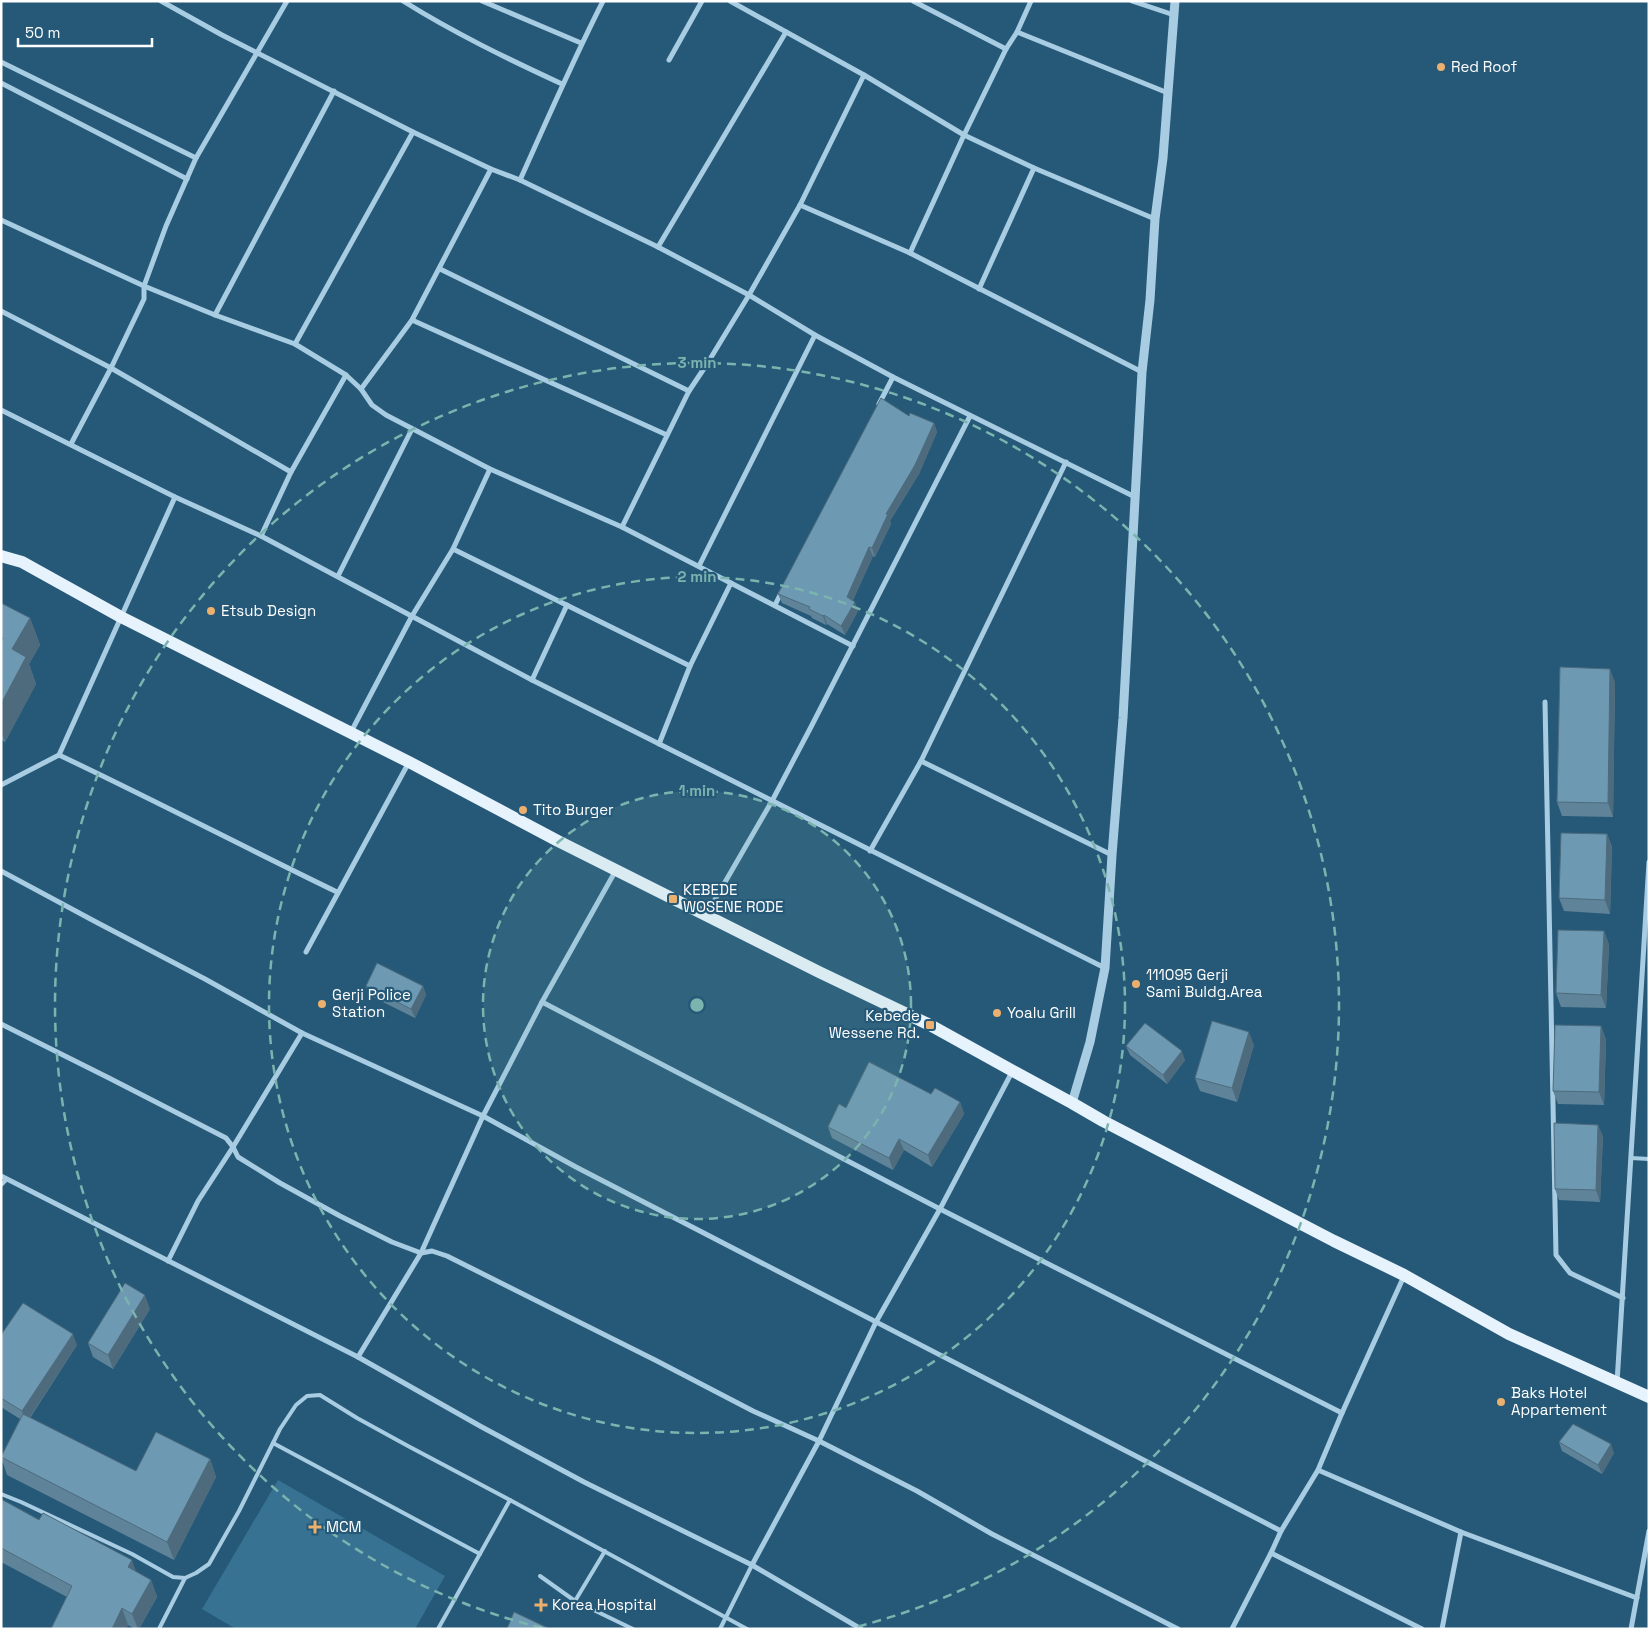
<svg xmlns="http://www.w3.org/2000/svg" width="1650" height="1630" font-family="'Space Grotesk',sans-serif">
<rect width="100%" height="100%" fill="#265978"/>
<path fill="#377293" d="M278 1480 445 1576 415 1629H236L202 1609Z"/>
<g fill="none" stroke-linecap="round" stroke-linejoin="round">
<g stroke="#a8cde3" stroke-width="4">
<path d="M1631 1158 1649 1159"/>
<path d="M1 1185 7 1179"/>
<path d="M273 1443 480 1554"/>
<path d="M1 1494 21 1502 132 1554 173 1577 185 1578 196 1573 209 1564 239 1511 280 1429 296 1405 307 1396 320 1395 357 1418 408 1446 510 1500 747 1629"/>
<path d="M540 1576 575 1601 633 1629"/>
<path d="M575 1601 605 1551"/>
<path d="M159 1629 185 1578"/>
<path d="M438 1629 510 1500"/>
<path d="M720 1629 752 1565"/>
</g>
<g stroke="#a8cde3" stroke-width="5">
<path d="M161 1 222 35 413 132 491 169 520 180 658 247 749 295 815 335 893 377 1135 497"/>
<path d="M403 1C454 33 508 59 562 84"/>
<path d="M482 1 581 43"/>
<path d="M730 1 864 75 964 135 1034 168 1155 219"/>
<path d="M913 1 1006 49"/>
<path d="M1132 1 1174 15"/>
<path d="M1017 32 1168 93"/>
<path d="M669 60 702 1"/>
<path d="M1 62 196 158"/>
<path d="M1 83 187 179"/>
<path d="M520 180C547 120 573 60 603 1"/>
<path d="M800 205 910 253 1142 372"/>
<path d="M1 220 144 286 215 315 295 344 346 375 361 389 372 405 386 415 490 469 622 527 853 646"/>
<path d="M658 247 786 32"/>
<path d="M910 253 964 135 1006 49 1017 32 1031 1"/>
<path d="M440 269 689 391"/>
<path d="M979 289 1034 168"/>
<path d="M1 311 111 368 291 472"/>
<path d="M215 315 334 91"/>
<path d="M412 320 667 435"/>
<path d="M295 344 413 132"/>
<path d="M361 389 412 320 491 169"/>
<path d="M879 404 893 377"/>
<path d="M1 410 175 497 261 536 532 680 1105 968"/>
<path d="M71 444 111 368 144 299V286L166 226 196 158 287 1"/>
<path d="M622 527 689 391 707 364 749 295 800 205 864 75"/>
<path d="M261 536 291 472 346 375"/>
<path d="M453 549 690 666"/>
<path d="M699 566 815 335"/>
<path d="M338 576 412 429"/>
<path d="M775 605 782 591"/>
<path d="M532 680 567 605"/>
<path d="M1545 702 1556 1255 1570 1273 1623 1298"/>
<path d="M351 732 412 616 453 549 490 469"/>
<path d="M659 744 690 666 731 583"/>
<path d="M59 755C152 799 244 847 337 892"/>
<path d="M921 761 1112 855"/>
<path d="M1 785 59 755 175 497"/>
<path d="M870 851 921 761 1066 462"/>
<path d="M1 871 96 922 205 979 302 1033 483 1116 576 1167 1281 1531"/>
<path d="M706 915 772 801 812 725 970 416"/>
<path d="M306 952 409 762"/>
<path d="M542 1002 940 1209 1342 1413"/>
<path d="M1 1024 109 1078 226 1138 233 1147 238 1157 280 1183 340 1216 392 1242 421 1253 432 1251 447 1256 655 1360 753 1411 819 1441 917 1491 992 1534 1178 1629"/>
<path d="M1 1176 358 1357 480 1426 584 1482 752 1565 861 1629"/>
<path d="M168 1261 198 1201 233 1147 302 1033"/>
<path d="M358 1357 421 1253 483 1116 542 1002 616 870"/>
<path d="M1617 1383 1649 862"/>
<path d="M1318 1470 1461 1532 1637 1598"/>
<path d="M1271 1553 1422 1629"/>
<path d="M752 1565 819 1441 876 1322 940 1209 1012 1072"/>
<path d="M1232 1629 1271 1553 1281 1531 1318 1470 1342 1413 1404 1276"/>
<path d="M1442 1629 1461 1532"/>
<path d="M1631 1629 1649 1531"/>
</g>
<path stroke="#a8cde3" stroke-width="9" d="M1072 1103 1090 1042 1105 968 1112 855 1123 718 1142 372 1150 300 1155 219 1163 158 1175 1"/>
<path stroke="#e7f3fc" stroke-width="12" d="M1 556 22 562 121 617 409 762 558 841 819 972 930 1025 1013 1071 1072 1103 1103 1121 1334 1241 1404 1275 1509 1334 1649 1397"/>
</g>
<g fill="#5f8499">
<path d="M909 416 934 423 937 432 919 474 890 521 891 524 875 557 873 556 853 600 858 611 845 635 827 624 826 625 812 618 811 616 782 603 778 594Z"/>
<path d="M1 603 30 618 40 645 29 664 36 684 5 742 1 740Z"/>
<path d="M1615 682 1613 817 1562 816 1557 802Z"/>
<path d="M1607 834 1612 847 1610 914 1564 911 1559 898Z"/>
<path d="M1604 931 1609 945 1606 1008 1561 1007 1556 993Z"/>
<path d="M366 986H423L426 995 415 1018 369 995Z"/>
<path d="M1601 1026 1606 1040 1604 1105 1558 1104 1553 1091Z"/>
<path d="M1254 1045 1237 1102 1200 1091 1195 1078Z"/>
<path d="M1126 1046 1185 1060 1167 1084 1130 1055Z"/>
<path d="M931 1094 960 1102 964 1114 932 1167 904 1150 893 1170 832 1138 828 1127 846 1108Z"/>
<path d="M1603 1136 1600 1202 1559 1200 1555 1189Z"/>
<path d="M150 1309 113 1369 93 1357 88 1343Z"/>
<path d="M1 1335 77 1345 30 1418 136 1471 210 1459 216 1477 174 1560 7 1475 1 1457 20 1419 1 1407Z"/>
<path d="M1559 1442 1614 1453 1602 1474 1562 1451Z"/>
<path d="M1 1499 151 1580 157 1597 139 1629H135L128 1625 126 1629H51L67 1597 1 1562Z"/>
</g>
<g fill="#4d6b7d">
<path d="M934 423 937 432 919 474 890 521 891 524 875 557 872 548 886 514Z"/>
<path d="M869 547 873 556 850 606 847 597Z"/>
<path d="M855 602 858 611 845 635 841 626Z"/>
<path d="M824 615 827 624 826 625 823 616Z"/>
<path d="M30 618 40 645 29 664 36 684 5 742 1 732V704L12 649Z"/>
<path d="M1610 669 1615 682 1613 817 1608 803Z"/>
<path d="M1607 834 1612 847 1610 914 1605 900Z"/>
<path d="M1604 931 1609 945 1606 1008 1601 995Z"/>
<path d="M423 986 426 995 415 1018 411 1009Z"/>
<path d="M1601 1026 1606 1040 1604 1105 1599 1092Z"/>
<path d="M1249 1032 1254 1045 1237 1102 1232 1088Z"/>
<path d="M1182 1051 1185 1060 1167 1084 1163 1075Z"/>
<path d="M960 1102 964 1114 932 1167 928 1155Z"/>
<path d="M1598 1125 1603 1136 1600 1202 1596 1190Z"/>
<path d="M899 1139 904 1150 893 1170 889 1158Z"/>
<path d="M145 1295 150 1309 113 1369 108 1355Z"/>
<path d="M73 1334 77 1345 26 1423 22 1411Z"/>
<path d="M1611 1444 1614 1453 1602 1474 1598 1465Z"/>
<path d="M210 1459 216 1477 174 1560 167 1542Z"/>
<path d="M132 1560 138 1577 128 1567Z"/>
<path d="M151 1580 157 1597 139 1629H138L132 1614Z"/>
<path d="M122 1608 128 1625 126 1629H112Z"/>
</g>
<g fill="#6e99b2" stroke="#4d6b7d">
<path d="M881 398 909 416 910 413 934 423 915 465 886 514H888L872 548 869 547 847 597 855 602 841 626 824 615 823 616 809 609 810 607 778 594Z"/>
<path d="M1 603 30 618 12 649 26 657 1 704V641L3 638 1 637Z"/>
<path d="M1560 667 1610 669 1608 803 1557 802Z"/>
<path d="M1561 833 1607 834 1605 900 1559 898Z"/>
<path d="M1558 930 1604 931 1601 995 1556 993Z"/>
<path d="M377 963 423 986 411 1009 366 986Z"/>
<path d="M1212 1021 1249 1032 1232 1088 1195 1078Z"/>
<path d="M1145 1023 1182 1051 1163 1075 1126 1046Z"/>
<path d="M1555 1025 1601 1026 1599 1092 1553 1091Z"/>
<path d="M869 1062 931 1094 935 1088 960 1102 928 1155 899 1139 889 1158 828 1127 839 1104 846 1108Z"/>
<path d="M1554 1123 1598 1125 1596 1190 1555 1189Z"/>
<path d="M125 1283 145 1295 108 1355 88 1343Z"/>
<path d="M23 1303 73 1334 22 1411 1 1398V1335Z"/>
<path d="M23 1414 136 1471 156 1432 210 1459 167 1542 1 1457Z"/>
<path d="M1573 1424 1611 1444 1598 1465 1559 1442Z"/>
<path d="M1 1499 39 1520 43 1513 132 1560 128 1567 151 1580 132 1614 122 1608 112 1629H51L72 1586 1 1548Z"/>
<path d="M514 1612 550 1629H507Z"/>
</g>
<circle cx="697" cy="1005" r="214" fill="#7bb4af" fill-opacity=".12"/>
<g fill="none" stroke="#7bb4af" stroke-width="2.5" stroke-dasharray="9 6">
<circle cx="697" cy="1005" r="214"/>
<circle cx="697" cy="1005" r="428"/>
<path d="M542 1628A642 642 0 1 1 852 1628"/>
</g>
<g fill="#ebb06e" stroke="#265978" stroke-width="2">
<circle cx="1441" cy="67" r="5"/>
<circle cx="211" cy="611" r="5"/>
<circle cx="523" cy="810" r="5"/>
<rect x="668" y="894" width="10" height="10" rx="2.5"/>
<circle cx="1136" cy="984" r="5"/>
<circle cx="322" cy="1004" r="5"/>
<circle cx="997" cy="1013" r="5"/>
<rect x="925" y="1020" width="10" height="10" rx="2.5"/>
<circle cx="1501" cy="1402" r="5"/>
<path d="M312.5 1519.5h5v5h5v5h-5v5h-5v-5h-5v-5h5z"/>
<path d="M538.5 1597.5h5v5h5v5h-5v5h-5v-5h-5v-5h5z"/>
</g>
<g text-anchor="middle" stroke-width="4.5" stroke-linejoin="round" paint-order="stroke">
<g font-size="15" fill="#fff" stroke="#265978" text-anchor="start">
<text x="1451" y="72">Red Roof</text>
<text x="221" y="616">Etsub Design</text>
<text x="533" y="815">Tito Burger</text>
<text x="683" y="895">KEBEDE<tspan x="683" dy="17">WOSENE RODE</tspan></text>
<text x="1146" y="980">111095 Gerji<tspan x="1146" dy="17">Sami Buldg.Area</tspan></text>
<text x="332" y="1000">Gerji Police<tspan x="332" dy="17">Station</tspan></text>
<text x="1007" y="1018">Yoalu Grill</text>
<text x="920" y="1021" text-anchor="end">Kebede<tspan x="920" dy="17">Wessene Rd.</tspan></text>
<text x="1511" y="1398">Baks Hotel<tspan x="1511" dy="17">Appartement</tspan></text>
<text x="326" y="1532">MCM</text>
<text x="552" y="1610">Korea Hospital</text>
</g>
</g>
<circle cx="697" cy="1005" r="8" fill="#7bb4af" stroke="#265978" stroke-width="2.5"/>
<g font-size="15" text-anchor="middle" font-weight="bold" fill="#7bb4af" stroke="#265978" stroke-width="4.5" stroke-linejoin="round" paint-order="stroke">
<text x="697" y="368">3 min</text>
<text x="697" y="582">2 min</text>
<text x="697" y="796">1 min</text>
</g>
<rect width="1650" height="1630" fill="none" stroke="#ffffff" stroke-width="5"/>
<path d="M18 38v8h134v-8" fill="none" stroke="#ffffff" stroke-width="2.5"/>
<text x="25" y="38" font-size="15" fill="#ffffff" stroke="#265978" stroke-width="4" paint-order="stroke">50 m</text>
</svg>
